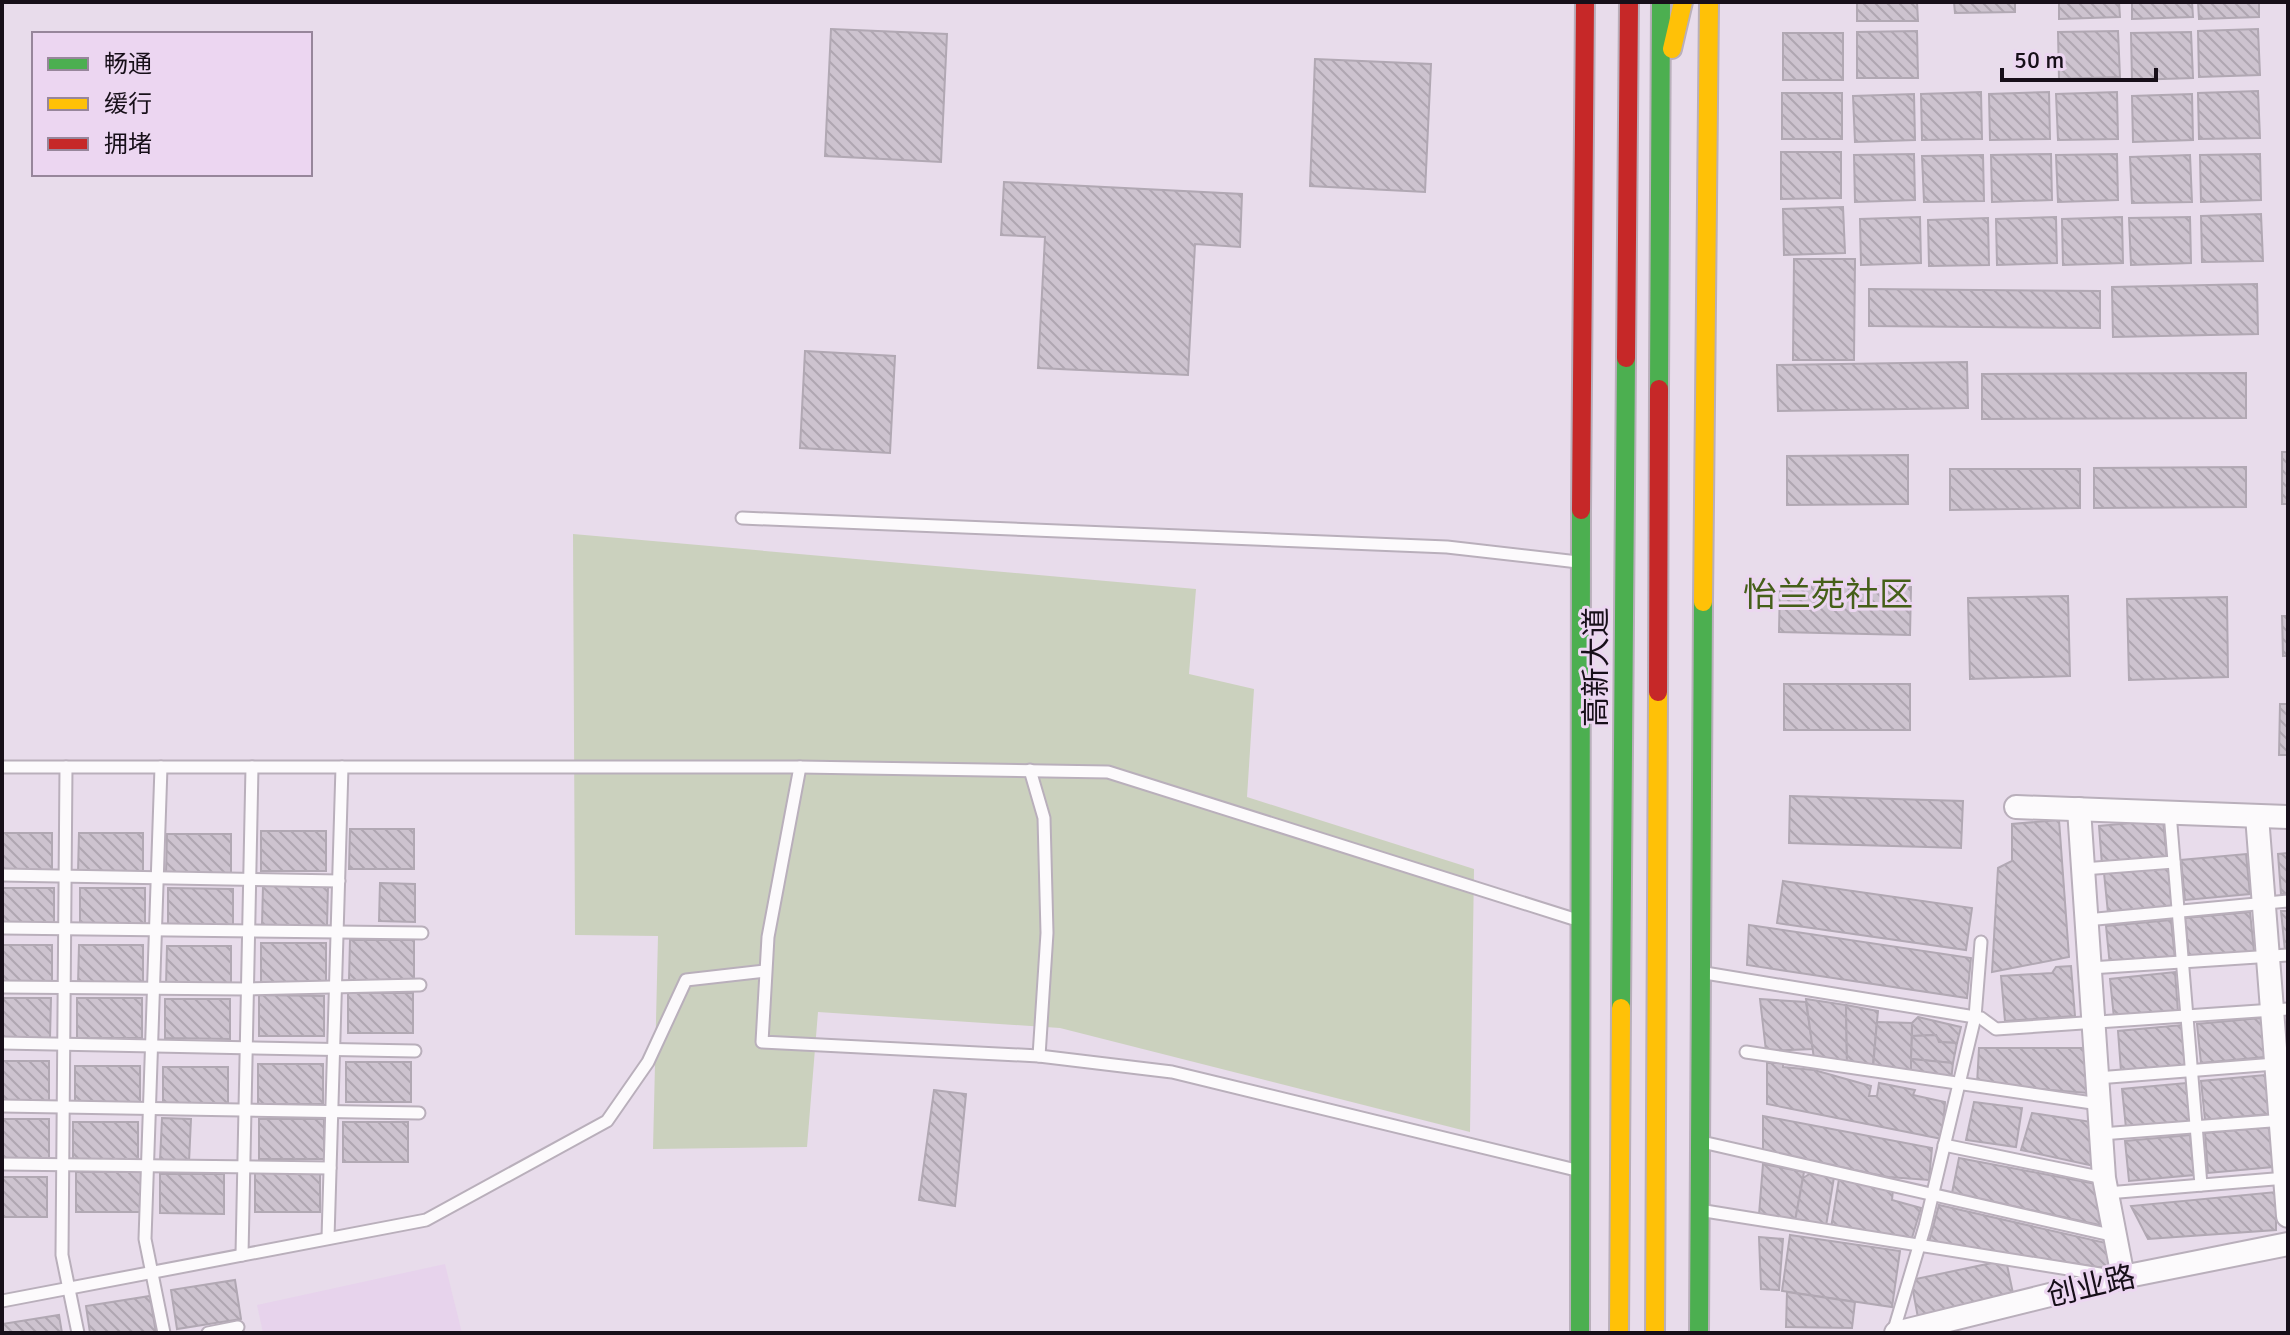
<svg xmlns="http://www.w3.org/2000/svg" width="2290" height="1335" font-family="Signika,'Noto Sans SC',sans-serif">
<defs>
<pattern id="building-back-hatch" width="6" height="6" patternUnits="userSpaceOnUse" patternTransform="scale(2)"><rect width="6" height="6" fill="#cdc3cf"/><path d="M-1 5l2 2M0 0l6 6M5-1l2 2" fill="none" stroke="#afa6b1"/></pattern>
</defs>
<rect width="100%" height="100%" fill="#e8dceb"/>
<path fill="#e7d3ec" d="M445 1264 462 1333H263L257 1305Z"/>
<path fill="#cbd1be" d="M573 534 1196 589 1189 674 1254 689 1247 797 1474 869 1470 1132 1060 1028 818 1012 807 1147 653 1149 658 936 575 935Z"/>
<g fill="url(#building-back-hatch)" stroke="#b1a8b3" stroke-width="2">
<path d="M1857 2H1917L1918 21H1857Z"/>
<path d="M1954 2H2015V12L1955 13Z"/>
<path d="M2059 2H2119L2120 17 2059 19Z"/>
<path d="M2132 2H2192L2193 17 2132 19Z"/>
<path d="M2198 2H2259V17L2199 19Z"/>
<path d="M831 29 947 34 941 162 825 156Z"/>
<path d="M2258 29 2260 75 2199 77 2198 31Z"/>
<path d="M1917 31 1918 78H1857V32Z"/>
<path d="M2118 31 2120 77 2059 79 2058 32Z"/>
<path d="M2191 32 2193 78 2132 80 2131 33Z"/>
<rect x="1783" y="33" width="60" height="47"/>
<path d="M1315 59 1431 64 1425 192 1310 186Z"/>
<path d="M2258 91 2260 138 2199 139 2198 93Z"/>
<path d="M1981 92 1982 139 1922 140 1921 94Z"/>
<path d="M2049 92 2050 139 1990 140 1989 94Z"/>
<path d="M2117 92 2118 139 2058 140 2056 94Z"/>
<rect x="1782" y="93" width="60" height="46"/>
<path d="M1914 94 1915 140 1855 142 1853 96Z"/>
<path d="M2192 94 2193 140 2133 142 2132 96Z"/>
<path d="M1781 152H1841V198L1781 199Z"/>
<path d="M1914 154 1915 200 1855 202 1854 155Z"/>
<path d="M2051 154 2052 200 1992 202 1991 155Z"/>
<path d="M2117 154 2118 200 2058 202 2056 155Z"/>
<path d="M2260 154 2261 200 2201 202 2200 155Z"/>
<path d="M1983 155 1984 201 1924 202 1922 156Z"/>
<path d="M2190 155 2192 202 2132 203 2130 157Z"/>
<path d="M1004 182 1242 194 1240 247 1195 244 1188 375 1038 368 1045 237 1001 235Z"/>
<path d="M1843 207 1845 253 1784 255 1783 209Z"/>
<path d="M2261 214 2263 261 2202 262 2201 216Z"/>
<path d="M1920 217 1921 263 1861 265 1860 219Z"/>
<path d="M2056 217 2057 263 1997 265 1996 219Z"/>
<path d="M2122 217 2123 263 2063 265 2062 219Z"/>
<path d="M2190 217 2191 263 2131 265 2129 218Z"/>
<path d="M1988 218 1989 265 1929 266 1928 220Z"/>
<path d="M1794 259H1855L1854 360H1793Z"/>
<path d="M2257 284 2258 334 2113 337 2112 287Z"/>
<path d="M1869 289 2100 291V328L1869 326Z"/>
<path d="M805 351 895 356 890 453 800 448Z"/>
<path d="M1967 362 1968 408 1778 411 1777 365Z"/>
<path d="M2246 373V418L1982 419V374Z"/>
<rect x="2282" y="452" width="6" height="52"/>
<path d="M1908 455V504L1787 505V456Z"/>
<path d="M2246 467V507L2094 508V468Z"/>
<path d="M1950 469H2080V508L1950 510Z"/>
<path d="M1780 584 1911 587 1910 635 1779 632Z"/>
<path d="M2068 596 2070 676 1970 679 1968 598Z"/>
<path d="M2227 597 2228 677 2129 680 2127 599Z"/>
<path d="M2282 616H2288V656H2283Z"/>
<rect x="1784" y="684" width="126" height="46"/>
<path d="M2280 704H2288V755H2279Z"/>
<path d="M1790 796 1963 801 1961 848 1789 843Z"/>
<path d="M2059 820 2069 957 1992 972 1998 868 2012 861V824Z"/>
<path d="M2163 820 2167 859 2102 865 2099 826Z"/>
<path d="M350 829H414V869H349Z"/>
<rect x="261" y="831" width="65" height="40"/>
<rect x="2" y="833" width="50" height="40"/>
<path d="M79 833H143V873H78Z"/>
<path d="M167 834H231V874H166Z"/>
<path d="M2288 853V893L2281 894 2278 854Z"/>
<path d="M2246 854 2250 894 2185 900 2181 860Z"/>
<path d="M2169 867 2172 907 2108 913 2104 873Z"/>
<path d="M1783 881 1972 908 1966 950 1777 923Z"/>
<path d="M380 883 415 884V922L379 921Z"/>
<path d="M263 886H328L327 926 262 925Z"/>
<path d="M2 888H54V928L2 927Z"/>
<path d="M80 888H145V928L80 927Z"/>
<path d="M168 888 233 889V929L168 928Z"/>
<path d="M2281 911H2288V951H2285Z"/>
<path d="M2250 912 2254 951 2189 957 2185 918Z"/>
<path d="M2171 920 2175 959 2110 966 2106 926Z"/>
<path d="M1749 925 1971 958 1967 998 1747 965Z"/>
<path d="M350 940H414V981L349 980Z"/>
<rect x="261" y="943" width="65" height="40"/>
<rect x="2" y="945" width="50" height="40"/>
<path d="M79 945H143V985H78Z"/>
<path d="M167 946H231V986H166Z"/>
<path d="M2071 966 2075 1016 2005 1021 2001 976 2052 973 2056 967Z"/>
<path d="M2175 972 2178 1012 2114 1018 2110 979Z"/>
<rect x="348" y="993" width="65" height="40"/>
<path d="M259 995 324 996V1036H259Z"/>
<path d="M2 998H51L50 1038H2Z"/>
<rect x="77" y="998" width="65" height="40"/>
<path d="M165 999H230V1039L165 1038Z"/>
<path d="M1760 999 1806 1002 1813 1049 1766 1051Z"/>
<path d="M1806 999 1846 1005 1847 1064 1814 1059Z"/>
<path d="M1846 1005 1878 1011 1873 1064H1847Z"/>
<path d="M1918 1017 1961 1027 1957 1043 1939 1042 1936 1035 1912 1036V1023Z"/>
<path d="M2261 1018 2265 1057 2201 1063 2197 1024Z"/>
<path d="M1877 1022 1912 1023 1911 1072 1873 1068Z"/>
<path d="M2182 1025 2186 1065 2121 1071 2118 1031Z"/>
<path d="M1936 1035 1939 1042 1957 1043 1953 1063 1911 1059 1912 1036Z"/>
<path d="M1979 1048H2088V1093L1977 1084Z"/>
<path d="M1911 1059 1953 1063 1951 1081 1911 1077Z"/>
<path d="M2 1061H49V1101L2 1100Z"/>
<rect x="346" y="1062" width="65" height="40"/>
<path d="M1767 1063H1783V1067L1814 1070 1871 1086 1869 1096H1877L1879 1083 1915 1090 1913 1095 1945 1102 1942 1139 1767 1104Z"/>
<rect x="258" y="1064" width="65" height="40"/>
<rect x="75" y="1066" width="65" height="40"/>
<rect x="163" y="1067" width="65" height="40"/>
<path d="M2265 1075 2269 1114 2205 1120 2201 1081Z"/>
<path d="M2186 1083 2190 1122 2126 1128 2122 1089Z"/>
<path d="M934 1090 966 1094 955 1206 919 1200Z"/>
<path d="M1974 1102 2022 1108 2016 1147 1966 1140Z"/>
<path d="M2032 1113 2092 1122 2094 1166 2021 1150Z"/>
<path d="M1763 1116 1932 1148 1929 1180 1888 1177 1763 1151Z"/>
<path d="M162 1118 191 1119 189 1162 160 1161Z"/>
<rect x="2" y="1119" width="47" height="40"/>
<rect x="259" y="1119" width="65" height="40"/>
<rect x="73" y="1122" width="65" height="40"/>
<rect x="343" y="1122" width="65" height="40"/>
<path d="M2269 1127 2273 1167 2208 1173 2205 1133Z"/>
<path d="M2190 1135 2194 1175 2129 1181 2125 1141Z"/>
<path d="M1959 1158 2096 1184 2104 1226 1952 1193Z"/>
<path d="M1763 1164 1804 1172 1795 1221 1759 1215Z"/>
<rect x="76" y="1172" width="65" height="40"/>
<path d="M255 1172 320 1173V1212H255Z"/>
<path d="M1811 1173 1834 1177 1826 1226 1795 1221 1803 1178Z"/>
<path d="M160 1174H224V1214L160 1213Z"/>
<rect x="2" y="1177" width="45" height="40"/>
<path d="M1839 1179 1893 1190 1892 1200 1921 1208 1911 1241 1831 1228Z"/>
<path d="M2276 1192V1230L2148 1239 2131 1206Z"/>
<path d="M1939 1205 2106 1243 2111 1269 1929 1242Z"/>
<path d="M1790 1235 1900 1251 1892 1307 1782 1291Z"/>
<path d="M1759 1237 1783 1239 1779 1290 1761 1289Z"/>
<path d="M2006 1260 2015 1303 1919 1323 1911 1280Z"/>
<path d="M235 1280 241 1319 177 1329 171 1290Z"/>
<path d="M1787 1292 1855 1302 1852 1328 1786 1327Z"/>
<path d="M150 1296 156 1333H90L86 1306Z"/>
<path d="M59 1315 62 1333H2V1324Z"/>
</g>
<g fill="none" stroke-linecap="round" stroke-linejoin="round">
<defs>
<g id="lane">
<path d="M742 518 1447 547 1578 562"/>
<path d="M2 767H800L1108 772 1574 919"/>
<path d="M66 767 62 1255 78 1333"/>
<path d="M161 767 145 1239 164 1333"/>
<path d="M800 767 768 937 762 1042 1039 1056 1172 1072 1576 1170"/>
<path d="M1030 770 1044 818 1047 933 1039 1056"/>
<path d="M2170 813 2201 1185"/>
<path d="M2083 869 2174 862"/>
<path d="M2 875 339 881"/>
<path d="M2086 920 2288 901"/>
<path d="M2 928 422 933"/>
<path d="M2090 968 2288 955"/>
<path d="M1705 973 1981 1018 1996 1029 2288 1009"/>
<path d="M2 987 247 989 420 985"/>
<path d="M2 1043 415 1051"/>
<path d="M1746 1052 2099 1104"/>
<path d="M2097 1078 2288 1063"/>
<path d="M2 1106 419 1113"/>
<path d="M2101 1134 2284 1120"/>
<path d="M1702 1142 2115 1236"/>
<path d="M1944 1145 2104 1178"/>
<path d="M2 1164 330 1168"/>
<path d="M2107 1193 2286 1178"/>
<path d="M1705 1211 2106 1275"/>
<path d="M328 1238 342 767"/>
<path d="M242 1255 252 767"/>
<path d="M2 1301 426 1220 607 1121 648 1062 686 980 765 971"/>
<path d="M208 1333 238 1327"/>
<path d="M1893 1333 1925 1226 1975 1017 1981 942"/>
</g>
<g id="street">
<path d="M2016 807 2288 817"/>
<path d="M2079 809 2104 1178 2123 1277"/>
<path d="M2257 816 2288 1216"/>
<path d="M1896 1333 2123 1277 2288 1244"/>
</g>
<g id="fast">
<path d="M1659 389 1661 2"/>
<path d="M1621 1008 1626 358"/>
<path d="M1580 1333 1581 510"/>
<path d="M1699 1333 1703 602"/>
</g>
<g id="slow">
<path d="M1672 49 1683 2"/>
<path d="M1703 602 1709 2"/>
<path d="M1619 1333 1621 1008"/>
<path d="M1655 1333 1658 692"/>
</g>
<g id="jam">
<path d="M1626 358 1629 2"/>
<path d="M1581 510 1585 2"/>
<path d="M1658 692 1659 389"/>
</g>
</defs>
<use href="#lane" stroke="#b9afbb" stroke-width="15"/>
<use href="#street" stroke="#b9afbb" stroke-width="26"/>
<use href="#fast" stroke="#b9afbb" stroke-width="22"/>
<use href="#slow" stroke="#b9afbb" stroke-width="22"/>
<use href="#jam" stroke="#b9afbb" stroke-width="22"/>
<use href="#lane" stroke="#fcfafc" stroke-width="11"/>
<use href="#street" stroke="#fcfafc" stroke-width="22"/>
<use href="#fast" stroke="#4caf50" stroke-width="18"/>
<use href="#slow" stroke="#ffc107" stroke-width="18"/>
<use href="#jam" stroke="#c62828" stroke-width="18"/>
</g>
<g text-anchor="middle" stroke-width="6" stroke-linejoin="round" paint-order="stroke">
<g font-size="30" fill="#170f19" stroke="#ecd6f1">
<text transform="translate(1596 667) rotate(-90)" y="10">高新大道</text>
<text transform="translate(2091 1286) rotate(-13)" y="10">创业路</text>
</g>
<g font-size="34" fill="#455f19" stroke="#ecd6f1">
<text x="1828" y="606">怡兰苑社区</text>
</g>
</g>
<rect width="2290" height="1335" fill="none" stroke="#170f19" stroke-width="8"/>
<rect x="32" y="32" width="280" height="144" fill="#ecd6f1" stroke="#97869b" stroke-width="2"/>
<rect x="48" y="58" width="40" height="12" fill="#4caf50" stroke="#97869b" stroke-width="2"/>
<text x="104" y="72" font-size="24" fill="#170f19">畅通</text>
<rect x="48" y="98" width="40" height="12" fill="#ffc107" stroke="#97869b" stroke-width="2"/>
<text x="104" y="112" font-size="24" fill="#170f19">缓行</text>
<rect x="48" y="138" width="40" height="12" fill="#c62828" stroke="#97869b" stroke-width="2"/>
<text x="104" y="152" font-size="24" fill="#170f19">拥堵</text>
<path d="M2002 68v12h154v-12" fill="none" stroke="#170f19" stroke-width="4"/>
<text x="2014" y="68" font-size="24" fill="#170f19" stroke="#ecd6f1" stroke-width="6" paint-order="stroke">50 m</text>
</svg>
